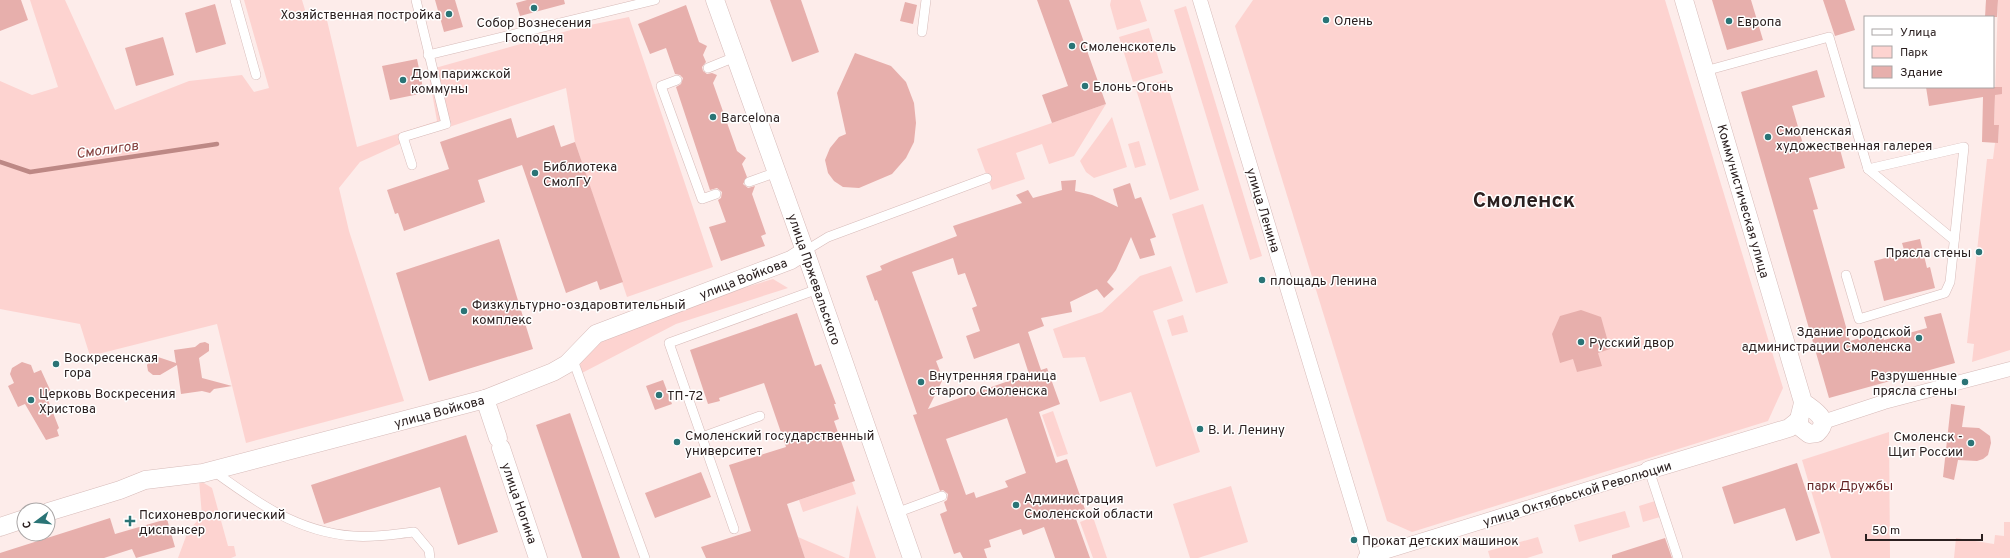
<svg xmlns="http://www.w3.org/2000/svg" width="2010" height="558" font-family="Overpass,sans-serif">
<rect width="100%" height="100%" fill="#fdecea"/>
<g fill="#fdd3d0">
<path d="M30 0H65L115 110 189 81 242 75 254 92 269 88 244 0H302L308 20 326 16 357 147 437 121 428 70 585 26 629 17 713 267 627 297 575 142 566 88 404 142 360 162 339 188 349 231 404 401 246 443 217 324 90 356 80 324 0 309V81L32 95 58 87Z"/>
<path d="M1111 0H1140L1147 21 1117 30 1110 5Z"/>
<path d="M1253 0H1665L1783 388 1768 421 1412 532 1387 521 1235 26Z"/>
<path d="M1998 0H2010V350L1972 362 1974 344 1967 343 1987 159H1993L1995 143H1998L1999 125H1994Z"/>
<path d="M1186 6 1262 256 1250 260 1174 10Z"/>
<path d="M1149 28 1163 73 1133 82 1119 37Z"/>
<path d="M1166 80 1199 190 1170 200 1136 89Z"/>
<path d="M1106 104 1074 156 1049 164 1042 144 1016 153 1025 179 992 190 977 149Z"/>
<path d="M1112 117 1127 167 1094 178 1086 172 1080 161Z"/>
<path d="M1139 141 1146 165 1135 168 1128 144Z"/>
<path d="M1203 204 1228 283 1196 293 1172 214Z"/>
<path d="M1171 266 1183 301 1153 311 1200 452 1156 467 1131 392 1100 402 1085 357 1063 358 1053 329 1102 312 1140 276Z"/>
<path d="M773 279 788 288 676 324 582 373 579 360 605 337 691 304Z"/>
<path d="M1183 315 1188 332 1172 336 1167 320Z"/>
<path d="M1053 411 1068 454 1057 457 1042 415Z"/>
<path d="M1889 432 1890 558H1831L1802 460Z"/>
<path d="M199 480 212 488 228 546H234L236 556 231 558H178L188 531 202 516Z"/>
<path d="M852 482 856 494 803 512 799 500Z"/>
<path d="M1231 486 1248 542 1198 558H1190L1173 504Z"/>
<path d="M1655 501 1660 517 1643 522 1639 506Z"/>
<path d="M857 505 876 558H849Z"/>
<path d="M1625 511 1630 527 1579 542 1574 525Z"/>
<path d="M1093 517 1107 558H1093L1080 522Z"/>
<path d="M2004 522H2010V558H1954L1956 538 1994 544 1995 535 2004 536Z"/>
<path d="M798 537 846 558H805Z"/>
<path d="M1538 537 1543 553 1527 558H1490L1488 551Z"/>
</g>
<g fill="none" stroke-linecap="round" stroke-linejoin="round">
<path stroke="#bd8885" stroke-width="4.5" d="M0 162 30 172 217 144"/>
</g>
<g fill="#e7afac" fill-rule="evenodd">
<path d="M0 0H21L28 20 0 31Z"/>
<path d="M435 0H455L463 27 444 32Z"/>
<path d="M527 0H564L565 4 520 16 516 3Z"/>
<path d="M770 0H801L819 52 792 62Z"/>
<path d="M1037 0H1069L1106 104 1052 123 1042 95 1068 86Z"/>
<path d="M1712 0H1751L1763 40 1727 50Z"/>
<path d="M1823 0H1845L1855 30 1835 36Z"/>
<path d="M1986 0H1998L1997 17H1985Z"/>
<path d="M905 2 917 5 913 24 900 21Z"/>
<path d="M215 4 226 44 196 53 185 13Z"/>
<path d="M686 5 699 42 707 46 703 55 706 62 702 67 703 71 707 74 712 73 717 75 713 83 737 151 746 158 742 164 747 177 743 184 748 188 755 186 752 194 766 234 761 236 765 246 721 261 709 227 726 222 718 200 721 198 722 192 717 188 710 190 676 87 681 84 683 78 680 75 675 74 666 48 650 54 638 24Z"/>
<path d="M163 37 174 75 136 86 125 48Z"/>
<path d="M855 53 891 66 906 82 914 103 916 123 914 142 906 158 892 174 859 188 843 187 834 181 828 173 825 160 830 148 839 137 846 134 837 93Z"/>
<path d="M417 59 424 93 390 100 382 66Z"/>
<path d="M1817 70 1825 97 1792 106 1805 151 1838 142 1845 168 1809 178 1818 209 1813 210 1850 341 1881 332 1884 340 1927 328 1924 317 1941 313 1955 363 1829 398 1741 92Z"/>
<path d="M1926 87H2002V94L1995 95 1994 125H1999L1998 143 1982 142 1983 97 1929 106Z"/>
<path d="M511 118 517 138 554 125 561 147 575 142 623 282 600 290 597 281 566 293 522 165 478 180 485 202 404 231 398 213 395 214 387 190 449 169 440 142Z"/>
<path d="M1076 180 1075 191 1092 195 1118 207 1113 189 1130 183 1135 199 1141 197 1156 237 1150 239 1155 255 1140 259 1131 237 1116 270 1107 282 1114 289 1104 298 1097 289 1070 302 1072 312 1041 318 1044 326 1028 332 1041 370 1047 368 1060 404 1039 412 1056 463 1067 459 1087 515 1076 519 1090 558H1055L1044 527 1023 535 1021 529 989 540 991 547 984 549 987 558H963L960 552 954 554 940 514 947 511 944 502 947 500 948 494 943 490 940 491 913 415 917 414 877 300 875 301 866 276 882 270 880 266 894 260 957 236 953 226 1022 203 1016 195 1028 190 1033 198 1062 190 1061 181ZM953 258 958 275 965 273 977 306 972 308 980 331 966 336 974 359 1019 343 1029 374 928 409 943 379 936 361 943 358 912 272ZM1007 418 1026 473 1005 481 1008 487 976 498 974 492 966 495 946 439Z"/>
<path d="M499 239 533 349 429 381 396 273Z"/>
<path d="M1920 239 1927 268 1930 267 1935 288 1884 301 1874 261 1905 253 1902 243Z"/>
<path d="M1581 310 1601 317 1610 349 1598 353 1602 366 1577 372 1573 359 1560 363 1552 334 1560 316Z"/>
<path d="M797 313 815 366 821 364 836 404H834L839 419 834 421 855 481 787 504 805 558H706L701 547 751 531 729 465 786 447 764 383 719 398 720 401 708 404 690 350Z"/>
<path d="M205 342 209 344V351L199 358 202 378 232 386 214 389 210 393 202 391 181 394 177 365 160 375H153L148 371 147 365 152 358 158 357 176 363 174 350 195 347 200 343Z"/>
<path d="M22 362 31 365 34 373 41 370 51 392 46 395 59 428 57 430 59 436 46 440 25 404 18 407 8 386 14 383 10 374 12 368Z"/>
<path d="M663 380 672 404 655 410 646 386Z"/>
<path d="M1951 404 1965 406 1962 427 1979 428 1990 436 1991 443 1988 455 1983 459 1977 461 1958 460 1954 480 1943 477Z"/>
<path d="M570 413 620 558H582L536 425Z"/>
<path d="M466 435 498 532 458 545 440 487 324 524 311 485Z"/>
<path d="M1797 463 1820 533 1796 541 1785 508 1734 524 1722 487Z"/>
<path d="M701 472 711 497 655 518 645 493Z"/>
<path d="M110 518 115 534 167 519 175 547 136 558 132 549 104 558H0V553Z"/>
<path d="M1665 538 1672 558H1612V555Z"/>
</g>
<g fill="none" stroke-linecap="round" stroke-linejoin="round">
<defs>
<g id="service">
<path d="M235 0 256 75"/>
<path d="M922 32 926 0"/>
<path d="M428 55 655 0"/>
<path d="M708 68 735 57"/>
<path d="M1705 71 1829 37 1868 169 1954 240"/>
<path d="M677 80 661 86 702 199 716 194"/>
<path d="M412 165 403 137 446 124 416 0"/>
<path d="M749 182 777 172"/>
<path d="M805 251 828 237 987 178"/>
<path d="M1846 275 1859 319 1945 293 1950 282 1964 147 1868 169"/>
<path d="M573 360 645 558"/>
<path d="M702 437 760 416"/>
<path d="M212 470C256 502 297 532 353 536 373 538 394 534 414 532L429 550 430 558"/>
<path d="M1649 470 1678 558"/>
<path d="M896 513 942 496"/>
<path d="M734 529 669 343 818 289"/>
</g>
<g id="pedestrian">
<path d="M1200 0 1369 558"/>
<path d="M1823 422 1884 402 2010 369"/>
<path d="M1365 558 1649 470"/>
</g>
<g id="minor">
<path d="M715 0 805 251 912 558"/>
<path d="M1684 0 1803 402C1802 411 1797 419 1800 427L1809 434 1817 433C1832 419 1813 410 1803 402"/>
<path d="M485 399 498 438"/>
<path d="M501 448 538 558"/>
<path d="M1649 470 1789 428 1799 420"/>
<path d="M48 512 120 490 145 480 203 473 485 399 553 372 567 364 596 334 791 260 805 251"/>
<path d="M0 527 24 519"/>
</g>
</defs>
<use href="#service" stroke="#d7bbb9" stroke-width="10"/>
<use href="#pedestrian" stroke="#d7bbb9" stroke-width="15"/>
<use href="#minor" stroke="#d7bbb9" stroke-width="19"/>
<use href="#service" stroke="#fff" stroke-width="9"/>
<use href="#pedestrian" stroke="#fff" stroke-width="14"/>
<use href="#minor" stroke="#fff" stroke-width="18"/>
</g>
<g fill="#2a7476" stroke="#fff" stroke-width="1.5">
<circle cx="534" cy="8" r="4"/>
<circle cx="449" cy="14" r="4"/>
<circle cx="1326" cy="20" r="4"/>
<circle cx="1729" cy="21" r="4"/>
<circle cx="1072" cy="46" r="4"/>
<circle cx="403" cy="80" r="4"/>
<circle cx="1085" cy="86" r="4"/>
<circle cx="713" cy="117" r="4"/>
<circle cx="1768" cy="137" r="4"/>
<circle cx="535" cy="173" r="4"/>
<circle cx="1979" cy="252" r="4"/>
<circle cx="1262" cy="280" r="4"/>
<circle cx="464" cy="311" r="4"/>
<circle cx="1919" cy="338" r="4"/>
<circle cx="1581" cy="342" r="4"/>
<circle cx="56" cy="364" r="4"/>
<circle cx="921" cy="382" r="4"/>
<circle cx="1965" cy="382" r="4"/>
<circle cx="659" cy="395" r="4"/>
<circle cx="31" cy="400" r="4"/>
<circle cx="1200" cy="429" r="4"/>
<circle cx="677" cy="442" r="4"/>
<circle cx="1971" cy="443" r="4"/>
<circle cx="1016" cy="505" r="4"/>
<path d="M128 515h4v4h4v4h-4v4h-4v-4h-4v-4h4z"/>
<circle cx="1354" cy="540" r="4"/>
</g>
<g text-anchor="middle" stroke-width="3" stroke-linejoin="round" paint-order="stroke">
<g font-size="13" fill="#2b2020" stroke="#fff" text-anchor="start">
<text x="441" y="19" text-anchor="end">Хозяйственная постройка</text>
<text x="1334" y="25">Олень</text>
<text x="1737" y="26">Европа</text>
<text x="534" y="27" text-anchor="middle">Собор Вознесения<tspan x="534" dy="15">Господня</tspan></text>
<text x="1080" y="51">Смоленскотель</text>
<text x="411" y="78">Дом парижской<tspan x="411" dy="15">коммуны</tspan></text>
<text x="1093" y="91">Блонь-Огонь</text>
<text x="721" y="122">Barcelona</text>
<text x="1776" y="135">Смоленская<tspan x="1776" dy="15">художественная галерея</tspan></text>
<text x="543" y="171">Библиотека<tspan x="543" dy="15">СмолГУ</tspan></text>
<text x="1971" y="257" text-anchor="end">Прясла стены</text>
<text x="1270" y="285">площадь Ленина</text>
<text x="472" y="309">Физкультурно-оздаровтительный<tspan x="472" dy="15">комплекс</tspan></text>
<text x="1911" y="336" text-anchor="end">Здание городской<tspan x="1911" dy="15">администрации Смоленска</tspan></text>
<text x="1589" y="347">Русский двор</text>
<text x="64" y="362">Воскресенская<tspan x="64" dy="15">гора</tspan></text>
<text x="929" y="380">Внутренняя граница<tspan x="929" dy="15">старого Смоленска</tspan></text>
<text x="1957" y="380" text-anchor="end">Разрушенные<tspan x="1957" dy="15">прясла стены</tspan></text>
<text x="39" y="398">Церковь Воскресения<tspan x="39" dy="15">Христова</tspan></text>
<text x="667" y="400">ТП-72</text>
<text x="1208" y="434">В. И. Ленину</text>
<text x="685" y="440">Смоленский государственный<tspan x="685" dy="15">университет</tspan></text>
<text x="1963" y="441" text-anchor="end">Смоленск -<tspan x="1963" dy="15">Щит России</tspan></text>
<text x="1024" y="503">Администрация<tspan x="1024" dy="15">Смоленской области</tspan></text>
<text x="139" y="519">Психоневрологический<tspan x="139" dy="15">диспансер</tspan></text>
<text x="1362" y="545">Прокат детских машинок</text>
</g>
<g font-size="13" fill="#2b2020" stroke="#fff">
<text transform="translate(1744 201) rotate(74)" y="5">Коммунистическая улица</text>
<text transform="translate(1264 210) rotate(73)" y="5">улица Ленина</text>
<text transform="translate(743 278) rotate(-21)" y="5">улица Войкова</text>
<text transform="translate(815 279) rotate(71)" y="5">улица Пржевальского</text>
<text transform="translate(439 411) rotate(-15)" y="5">улица Войкова</text>
<text transform="translate(1577 493) rotate(-17)" y="5">улица Октябрьской Революции</text>
<text transform="translate(520 503) rotate(71)" y="5">улица Ногина</text>
</g>
<g font-size="13" fill="#601f20" stroke="#fff">
<text x="1850" y="490">парк Дружбы</text>
</g>
<g font-size="14" font-style="italic" fill="#85403e" stroke="#fff">
<text transform="translate(107 149) rotate(-8)" y="5">Смолигов</text>
</g>
<g font-size="21" font-weight="bold" fill="#2b2020" stroke="#fff">
<text x="1524" y="207">Смоленск</text>
</g>
</g>
<rect x="1864" y="16" width="130" height="72" fill="#ffffff" stroke="#aaa6a6"/>
<rect x="1872" y="29" width="20" height="6" fill="#ffffff" stroke="#aaa6a6"/>
<text x="1900" y="36" font-size="12" fill="#2b2020">Улица</text>
<rect x="1872" y="46" width="20" height="12" fill="#fdd3d0" stroke="#aaa6a6"/>
<text x="1900" y="56" font-size="12" fill="#2b2020">Парк</text>
<rect x="1872" y="66" width="20" height="12" fill="#e7afac" stroke="#aaa6a6"/>
<text x="1900" y="76" font-size="12" fill="#2b2020">Здание</text>
<g transform="translate(36 522) rotate(254)"><circle r="19" fill="#ffffff" stroke="#aaa6a6"/>
<path d="M0-3L7 15L0 10L-7 15Z" fill="#2a7476"/>
<text y="-6" font-size="11" font-weight="bold" text-anchor="middle" fill="#2b2020">С</text>
</g>
<path d="M1866 534v6h116v-6" fill="none" stroke="#2b2020" stroke-width="2"/>
<text x="1872" y="534" font-size="12" fill="#2b2020" stroke="#ffffff" stroke-width="3" paint-order="stroke">50 m</text>
</svg>
